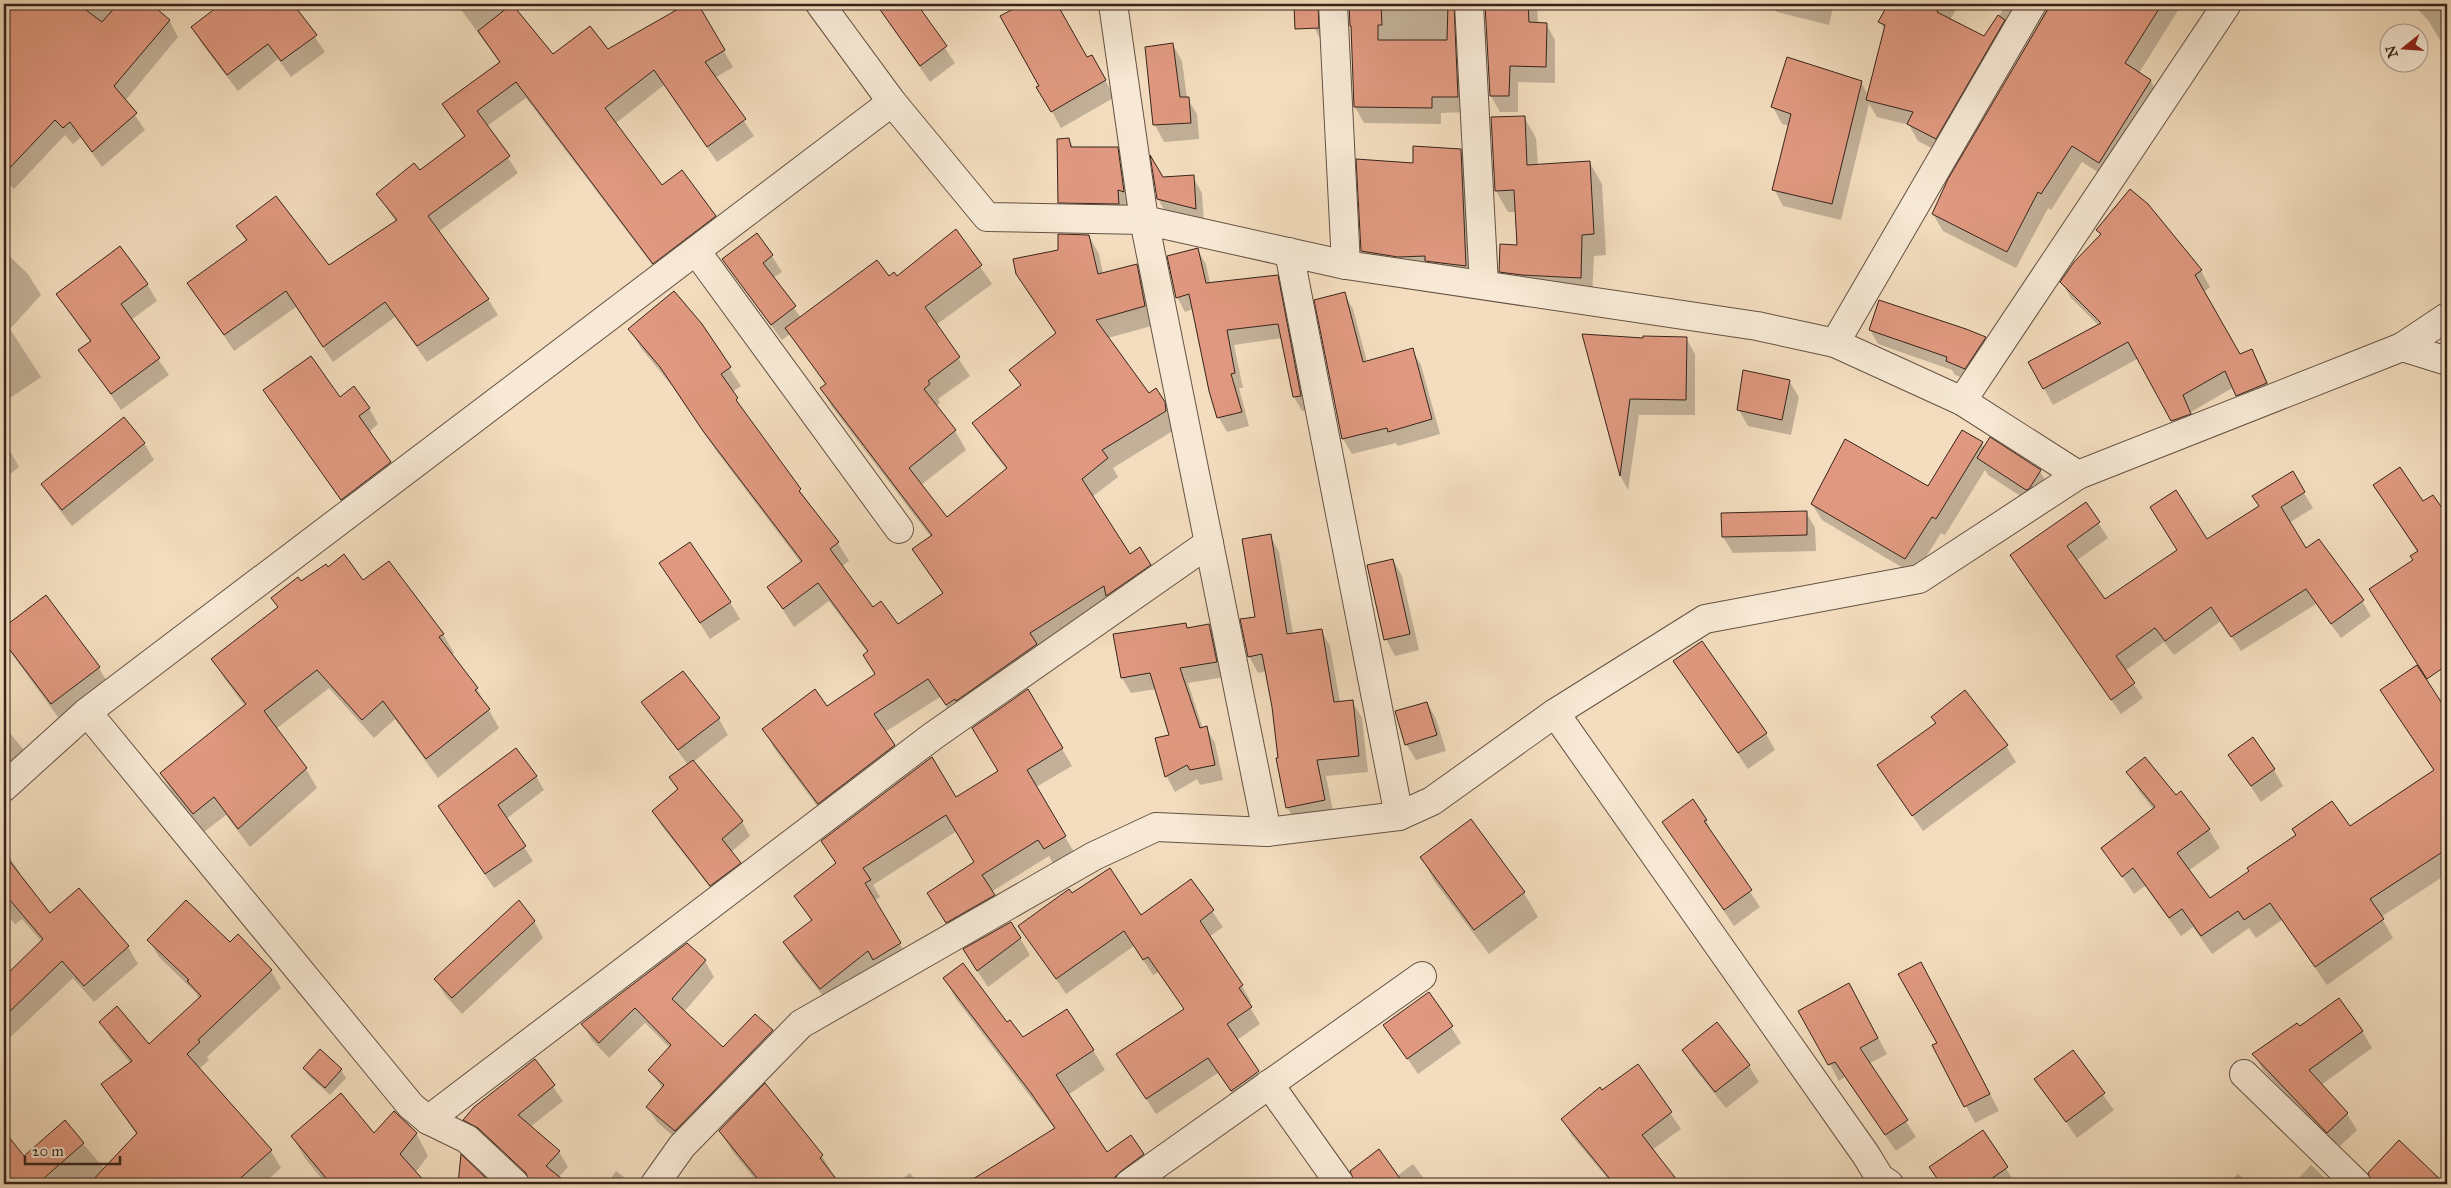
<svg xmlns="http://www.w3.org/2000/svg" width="2451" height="1188" font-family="'IM FELL Great Primer',serif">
<rect width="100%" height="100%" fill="#f3ddbe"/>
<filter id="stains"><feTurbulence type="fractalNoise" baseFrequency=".004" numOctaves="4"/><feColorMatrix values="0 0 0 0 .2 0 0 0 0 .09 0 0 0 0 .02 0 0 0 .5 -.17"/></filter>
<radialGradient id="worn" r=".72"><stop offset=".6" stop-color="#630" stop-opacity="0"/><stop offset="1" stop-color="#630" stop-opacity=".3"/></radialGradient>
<g fill="#0003">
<path d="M4 4H154L152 6 169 20 178 37 125 101 145 130 102 167 81 137 73 144 65 135 14 189 4 179Z"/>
<path d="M223 4H259L263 9 271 4H292L325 52 291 77 278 59 238 91 202 44 193 28Z"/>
<path d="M457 4H512L552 56 608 51 690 4H696L733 67 715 78 754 136 717 162 664 85 615 124 662 187 715 216 724 233 663 279 526 98 487 126 518 173 438 232 488 299 498 315 427 362 395 317 333 362 296 307 234 351 189 283 247 242 238 227 328 267 396 222 378 195 419 172 465 137 443 105 500 63Z"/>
<path d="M876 4H915L955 63 930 82Z"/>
<path d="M1024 4H1056L1087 59 1091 56 1115 97 1061 128 1001 17Z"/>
<path d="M1313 4H1537L1538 23 1546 24 1555 40V83L1518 82V112H1500L1491 96 1486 6 1477 4 1467 112 1441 113V124L1364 123 1355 107 1350 6 1341 4 1323 44 1314 27Z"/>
<path d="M1772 4H1834L1829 25 1777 12Z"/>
<path d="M1889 4H1959L1950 20 1984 38 2007 4H2182L2139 73 2150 80 2160 97 2109 179 2082 162 2051 210 2048 208 2016 268 1943 231 1933 214 2048 6 2043 5 1945 155 1918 141 1909 125 1877 117 1869 104 1841 220 1783 206 1774 189 1790 126 1782 124 1773 107 1861 82 1868 95 1885 30 1880 22Z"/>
<path d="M2412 4H2447V52L2428 20Z"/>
<path d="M1173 45 1182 61 1187 98 1197 114 1199 139 1164 142 1155 125 1146 48Z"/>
<path d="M1524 117 1536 138 1538 166 1590 163 1602 184 1606 255 1594 256 1592 298 1513 293 1500 272 1518 246 1517 212H1508L1496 191Z"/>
<path d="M1069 139 1074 149 1117 148 1127 165 1133 207 1068 219 1059 202Z"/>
<path d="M1460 150 1472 170 1477 286 1374 272 1362 251 1414 164Z"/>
<path d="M1193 177 1202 193 1204 224 1168 216 1158 199 1162 178Z"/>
<path d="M2098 230 2201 271 2210 287 2204 292 2240 355 2252 350 2276 400 2246 412 2234 387 2191 412 2199 430 2182 437 2139 358 2053 405 2030 363 2099 326 2071 298 2062 282 2101 235Z"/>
<path d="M956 231 992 284 936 325 970 376 938 399 940 403 936 406 955 431 966 450 921 485 947 519 1007 470 985 442 974 424 1021 387 1011 371 1057 335 1017 273 1089 236 1099 254 1103 274 1136 265 1147 284 1155 325 1108 338 1149 394 1163 402 1175 421 1176 429 1113 468 1118 477 1092 497 1130 555 1150 565 1160 584 957 723 940 697 885 732 905 764 829 822 774 748 764 729 827 707 875 675 868 653 829 601 794 627 768 587 801 563 715 449 672 386 641 348 630 330 701 325 741 386 732 392 747 417 838 543 849 561 841 567 872 609 898 626 943 594 914 549 931 537 832 407 822 389 826 385 790 334 782 340 733 275 723 259 772 256 782 272 773 278 801 318 888 278H897Z"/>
<path d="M1197 249 1206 264 1210 283 1277 276 1285 291 1309 410 1302 411 1294 397 1282 338 1234 345 1243 388H1239L1249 426 1227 432 1219 418 1193 309 1185 312 1177 297Z"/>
<path d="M4 251 28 274 41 295 10 329 41 377 4 402Z"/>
<path d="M147 284 157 301 131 320 169 375 121 410 80 350 90 342 57 295Z"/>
<path d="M1344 294 1353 309 1367 362 1412 350 1421 365 1440 434 1398 446 1396 443 1352 454 1343 439Z"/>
<path d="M1870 330 1985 338 1993 352 1973 382 1955 375 1952 370 1878 344Z"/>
<path d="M1584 335 1644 339 1686 338 1695 354V415H1639L1628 490 1620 475Z"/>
<path d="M1789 381 1799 397 1791 435 1748 426 1739 410Z"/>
<path d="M265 390 340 399 369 408 378 424 369 432 400 478 351 515Z"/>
<path d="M4 440 19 467 4 479Z"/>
<path d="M144 443 154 460 72 526 52 500 42 484Z"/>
<path d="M1982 443 1985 448 2040 471 2049 487 2036 506 1988 475 1985 470 1945 535 1941 533 1915 575 1822 520 1812 504 1929 487Z"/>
<path d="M2292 473 2313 508 2289 523 2305 549 2362 601 2371 616 2341 638 2316 604 2241 651 2221 621 2174 655 2164 642 2125 671 2143 698 2121 714 2012 556 2086 504 2108 538 2076 561 2105 601 2178 551 2151 508 2207 541 2260 507Z"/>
<path d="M2374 486 2423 503 2432 496 2447 517V663L2426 677 2371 590 2415 561 2418 553Z"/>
<path d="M1806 512 1815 528 1816 551 1733 553 1723 537Z"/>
<path d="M1270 535 1279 552 1293 634 1321 630 1330 646 1340 702 1352 701 1362 718 1368 772 1326 776 1334 816 1297 824 1287 807 1267 671 1258 673 1249 656Z"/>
<path d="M1393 560 1402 576 1419 650 1395 656 1386 639Z"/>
<path d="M661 563 730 602 740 619 710 639Z"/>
<path d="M328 568 363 582 443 634 454 653 451 655 477 689 499 728 438 778 395 719 374 738 329 688 276 729 306 769 317 788 250 847 226 815 204 832 172 792 161 774 245 706 224 678 213 659 278 608 272 598Z"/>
<path d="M43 599 99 668 113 692 66 728 6 646 4 648V624L6 628Z"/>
<path d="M1185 624 1188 629 1209 625 1217 641 1225 677 1188 683 1203 729 1206 728 1215 743 1223 780 1200 785 1197 779 1175 792 1167 777 1156 739 1171 736 1156 689 1131 693 1122 678 1114 635Z"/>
<path d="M1675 661 1766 734 1775 750 1748 769Z"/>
<path d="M2416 667 2447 714V874L2381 917 2393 938 2327 985 2282 920 2256 938 2249 928 2212 954 2193 927 2181 936 2145 886 2134 894 2103 848 2154 810 2139 791 2128 772 2176 797 2209 830 2220 848 2188 871 2209 900 2349 828 2435 772 2393 708Z"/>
<path d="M683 672 719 719 728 735 693 762 742 822 750 836 731 852 748 877 719 899 661 825 653 811 678 791 670 777 688 765 643 702Z"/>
<path d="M1028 690 1072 766 1036 787 1075 854 1054 865 1049 856 991 892 1003 912 957 939 938 910 976 863 957 831 873 885 880 897 874 901 910 961 831 1006 794 959 784 942 812 922 795 896 836 864 822 841 956 799 999 772Z"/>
<path d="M1427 703 1436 719 1446 751 1416 760 1406 744Z"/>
<path d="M1933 717 2006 746 2016 762 1923 831 1878 766 1937 724Z"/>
<path d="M4 726 23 749 35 770 4 800Z"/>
<path d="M2230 755 2274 770 2283 786 2261 802Z"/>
<path d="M536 776 544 790 506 819 533 861 494 888 448 821Z"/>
<path d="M1706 820 1714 837 1760 907 1734 926 1663 822Z"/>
<path d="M4 849 20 873 18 874 50 915 79 890 128 947 138 964 94 1002 73 978 4 1043V978L42 942 22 919 15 924 4 912Z"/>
<path d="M1421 857 1524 893 1538 917 1489 954 1435 882Z"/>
<path d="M1191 881 1223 927 1209 937 1242 986 1251 1002 1248 1004 1260 1024 1237 1040 1267 1088 1241 1106 1218 1073 1156 1114 1118 1055 1185 1010 1159 972 1153 975 1134 946 1066 994 1020 926 1072 895 1141 917Z"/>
<path d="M534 921 543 938 462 1014 445 995 436 979Z"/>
<path d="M1011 923 1030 955 988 987 974 966Z"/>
<path d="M149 940 230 944 271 971 281 988 207 1057 209 1060 199 1069 271 1151 281 1168 263 1184H4V1133L24 1157 64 1122 105 1169 137 1135 102 1085 131 1064 111 1039 101 1022 148 1046 199 1000 196 993 159 957Z"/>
<path d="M687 945 705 961 714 977 684 1012 723 1049 755 1015 772 1031 781 1047 685 1146 657 1122 648 1107 663 1089 650 1070 670 1048 645 1023 609 1058 592 1040 583 1024Z"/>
<path d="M944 978 1007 1024 1023 1039 1093 1050 1105 1070 1068 1095 1107 1153 1131 1137 1155 1175 1143 1184H967L1055 1129 956 999Z"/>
<path d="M1930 980 1999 1111 1975 1123 1934 1046 1938 1043Z"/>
<path d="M1858 1001 1887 1054 1869 1064 1916 1137 1896 1151 1845 1077 1839 1081 1800 1011Z"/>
<path d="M1717 1024 1749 1066 1759 1082 1726 1108 1693 1067 1683 1050Z"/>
<path d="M1385 1026 1451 1027 1461 1043 1418 1074Z"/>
<path d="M2300 1028 2362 1031 2372 1048 2321 1085 2347 1114 2357 1130 2337 1149 2263 1070 2254 1054Z"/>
<path d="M320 1051 341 1070 346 1078 330 1095 309 1076 304 1069Z"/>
<path d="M2072 1052 2114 1110 2077 1138 2036 1079Z"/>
<path d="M535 1061 563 1101 530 1127 559 1152 568 1167 556 1180 558 1184H531L488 1143 474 1135 465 1120Z"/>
<path d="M1638 1066 1681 1129 1652 1150 1677 1184H1608L1606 1181 1608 1179 1572 1136 1563 1120Z"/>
<path d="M720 1131 822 1156 839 1184H759L733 1152Z"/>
<path d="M1982 1132 2016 1184H1940L1930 1167Z"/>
<path d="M416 1133 428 1156 415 1173 425 1184H326L305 1158 292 1136Z"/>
<path d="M2399 1142 2441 1184H2373V1180Z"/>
<path d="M1413 1164 1428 1184H1359L1351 1171 1397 1176Z"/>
<path d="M2311 1165 2331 1184H2293Z"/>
<path d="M616 1171 633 1184H607Z"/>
<path d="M910 1173 918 1184H895Z"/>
<path d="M2238 1174 2249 1184H2228Z"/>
</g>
<g fill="#e09980" stroke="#36231a">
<path d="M4 4H78L102 22 118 4H151L170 20 114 86 137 113 92 152 70 122 63 128 55 120 4 174Z"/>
<path d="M221 4H293L317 35 281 61 268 44 227 75 191 27Z"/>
<path d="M512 4 553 54 590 26 608 49 687 4H698L725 50 705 62 746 119 707 147 654 70 605 108 662 185 682 170 716 216 653 264 516 82 477 111 510 156 428 216 489 299 417 346 385 302 323 347 286 291 224 335 187 283 247 240 236 226 276 196 329 265 397 220 376 194 414 163 420 170 465 136 442 104 500 62 478 31Z"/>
<path d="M876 4H917L947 46 920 66Z"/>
<path d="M1022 4H1057L1087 57 1092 55 1106 80 1051 112 1036 87 1039 86 1000 16Z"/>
<path d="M1294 4H1318L1319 28 1295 29Z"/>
<path d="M1349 4H1381L1382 25H1378V40H1447L1448 4H1454L1458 97H1432V108L1354 107 1351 26H1350Z"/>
<path d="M1485 4H1528L1529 22 1547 23 1546 67 1510 66 1509 96H1490Z"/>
<path d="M1888 4H1941L1937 12 1984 36 1998 15 2005 20 1936 139 1907 124 1913 112 1866 100 1885 25 1878 22Z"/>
<path d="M2051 4H2162L2125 63 2151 80 2099 163 2072 146 2041 194 2038 192 2007 252 1932 214 1948 179Z"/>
<path d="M1173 43 1180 97H1189L1191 123 1153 125 1145 47Z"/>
<path d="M1787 57 1862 81 1832 204 1772 190 1791 114 1771 107Z"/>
<path d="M1525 116 1527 165 1590 161 1594 234 1582 235 1581 278 1522 275 1499 272 1500 244 1517 245 1514 190 1495 191 1491 117Z"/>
<path d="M1069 138 1071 147H1118L1124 192 1118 190 1119 204 1058 203 1057 139Z"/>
<path d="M1413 146 1461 149 1466 266 1425 261V256L1398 257 1361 251 1356 159 1413 163Z"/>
<path d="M1150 155 1163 177 1194 175 1196 209 1157 199Z"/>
<path d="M2130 189 2148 204 2202 270 2195 275 2240 354 2252 349 2267 383 2236 396 2225 371 2183 395 2191 414 2171 421 2128 342 2043 389 2028 362 2101 323 2060 282 2074 262 2101 234 2096 230Z"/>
<path d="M956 229 982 265 925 307 960 357 928 381 930 384 924 389 956 430 909 468 947 517 1007 468 972 423 1021 385 1009 370 1056 333 1016 274 1013 259 1058 250V234L1089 235 1098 274 1137 264 1145 306 1096 320 1149 393 1156 388 1165 402 1166 411 1102 450 1108 458 1082 479 1130 554 1140 547 1151 565 1106 596 1104 586 1030 633 1037 644 956 701 955 699 946 705 928 679 874 714 895 745 818 804 762 729 815 689 827 706 875 674 863 655 868 651 818 583 783 609 767 587 802 561 703 431 660 367 628 329 674 291 702 324 731 367 721 374 738 398 736 400 801 489 799 491 839 542 830 549 873 607 881 601 898 624 943 593 912 549 932 535 820 388 826 384 785 328 877 260 889 276 894 272 897 276Z"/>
<path d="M757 233 773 255 763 263 796 306 771 325 722 259Z"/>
<path d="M120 246 148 284 121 304 160 358 111 394 78 350 91 341 56 294Z"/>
<path d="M1198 248 1206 283 1278 275 1301 396 1293 397 1278 324 1227 330 1235 373 1231 374 1242 412 1217 418 1209 391 1189 294 1176 298 1167 256Z"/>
<path d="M1345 292 1363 362 1413 348 1432 419 1388 432 1387 428 1342 439 1314 300Z"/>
<path d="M1879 300 1966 329 1986 337 1965 369 1946 361 1947 357 1869 330Z"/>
<path d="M1582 334 1643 338V336L1687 337 1686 400 1630 399 1620 476Z"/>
<path d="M311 356 340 397 354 386 370 408 359 416 391 462 341 500 263 390Z"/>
<path d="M1743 370 1790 380 1782 420 1737 410Z"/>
<path d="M124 417 145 443 62 510 41 484Z"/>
<path d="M1962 430 1983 442 1936 519 1932 517 1905 559 1811 504 1845 439 1928 486Z"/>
<path d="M1990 437 2041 470 2029 489 2026 490 1977 458Z"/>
<path d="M2400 467 2423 501 2433 495 2447 515V665L2427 679 2369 589 2413 560 2410 556 2418 551 2373 485Z"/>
<path d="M2293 471 2305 492 2281 507 2306 548 2319 539 2364 600 2331 624 2306 589 2231 637 2211 607 2165 641 2155 628 2116 656 2135 683 2111 700 2010 555 2086 502 2100 522 2067 546 2105 599 2177 550 2150 507 2176 490 2207 539 2259 506 2252 496Z"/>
<path d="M1807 511V535L1722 537 1721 513Z"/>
<path d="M1271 534 1287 634 1322 629 1334 702 1353 700 1359 756 1317 760 1325 800 1286 808 1276 758H1278L1272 707 1262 654 1248 657 1240 619 1255 617 1242 539Z"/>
<path d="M690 542 731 602 700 623 659 563Z"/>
<path d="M344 554 363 580 389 561 444 634 439 637 478 688 475 690 490 709 426 759 383 701 362 720 317 670 264 711 307 768 238 829 214 797 193 814 160 773 246 704 211 659 278 607 271 598 298 577 301 581 326 564 328 567Z"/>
<path d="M1393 559 1410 634 1384 640 1367 565Z"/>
<path d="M46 595 100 667 51 704 4 642V627Z"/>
<path d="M1186 623 1187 628 1209 624 1217 662 1180 668 1200 728 1207 726 1215 765 1190 770 1187 765 1165 777 1155 738 1169 735 1150 673 1121 678 1113 634Z"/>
<path d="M1702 641 1767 733 1738 753 1673 661Z"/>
<path d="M2417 665 2447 711V849L2370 899 2384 919 2315 967 2270 903 2244 920 2238 911 2201 936 2182 909 2169 918 2133 868 2122 877 2101 848 2155 807 2126 772 2145 757 2176 795 2181 791 2210 829 2177 853 2210 898 2249 871 2247 868 2296 835 2292 829 2332 801 2350 826 2434 770 2380 690Z"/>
<path d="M683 671 720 718 678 750 641 702Z"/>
<path d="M1028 689 1063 748 1027 770 1066 836 1044 849 1038 840 982 875 995 895 946 923 927 893 974 862 946 815 863 868 871 880 865 883 901 943 873 960 868 951 820 989 783 942 812 920 794 896 836 863 821 841 932 757 956 797 998 771 972 728Z"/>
<path d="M1965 690 2008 745 1912 816 1877 765 1936 723 1931 717Z"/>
<path d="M1427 702 1437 735 1405 745 1395 711Z"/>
<path d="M2253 737 2275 769 2251 786 2228 755Z"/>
<path d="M516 748 537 776 498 805 526 846 485 874 438 806Z"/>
<path d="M693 760 743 821 722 839 741 863 710 886 652 811 678 789 669 777Z"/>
<path d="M1693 799 1707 820 1704 821 1752 890 1724 910 1662 822Z"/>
<path d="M1471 819 1525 892 1474 930 1420 857Z"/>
<path d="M4 854 50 913 79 888 129 946 84 986 62 961 4 1017V977L43 939 4 893Z"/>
<path d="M1110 868 1141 915 1191 879 1214 910 1200 921 1243 985 1239 988 1252 1007 1227 1024 1259 1071 1231 1091 1208 1058 1146 1099 1116 1054 1184 1009 1148 957 1143 960 1124 931 1056 979 1018 926 1069 889 1072 893Z"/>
<path d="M186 900 230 942 238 934 272 970 198 1040 200 1042 187 1054 272 1150 234 1184H89L137 1133 101 1084 132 1061 99 1022 117 1006 149 1044 201 996 187 981 189 980 147 940Z"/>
<path d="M519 900 535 921 452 998 434 979Z"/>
<path d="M1011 922 1021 938 977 971 963 949Z"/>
<path d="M687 943 706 960 672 999 723 1047 755 1014 773 1030 675 1131 646 1107 664 1085 648 1070 671 1045 635 1008 599 1043 581 1024Z"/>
<path d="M1921 962 1990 1094 1964 1107 1932 1045 1937 1043 1898 974Z"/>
<path d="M963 963 1007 1022 1010 1020 1023 1037 1067 1009 1094 1050 1056 1075 1107 1152 1131 1135 1144 1154 1120 1172 1115 1177 1114 1184H965L1055 1128 1031 1093 943 978Z"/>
<path d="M1849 983 1878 1038 1860 1048 1908 1120 1885 1135 1835 1062 1828 1065 1798 1011Z"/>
<path d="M1429 992 1453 1026 1407 1059 1383 1025Z"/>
<path d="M2339 998 2363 1031 2309 1070 2348 1113 2327 1133 2252 1054 2297 1023 2300 1026Z"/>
<path d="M1717 1022 1750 1065 1715 1092 1682 1050Z"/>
<path d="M320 1049 342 1069 325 1088 303 1068Z"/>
<path d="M2073 1050 2105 1093 2066 1122 2034 1079Z"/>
<path d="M535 1059 555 1085 518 1115 560 1151 546 1166 568 1184H530L526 1173 478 1128 463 1120 474 1107Z"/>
<path d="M1638 1064 1672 1112 1642 1135 1680 1184H1614L1561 1119 1600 1087 1602 1090Z"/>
<path d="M765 1083 823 1155 820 1158 840 1184H762L719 1131Z"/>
<path d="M341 1093 374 1133 394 1111 417 1133 400 1154 427 1184H331L291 1136Z"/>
<path d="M65 1120 84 1143 43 1179 47 1184H4V1131L24 1156Z"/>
<path d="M1983 1130 2008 1167 1984 1184H1941L1929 1167Z"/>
<path d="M2399 1140 2445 1184H2372L2368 1173Z"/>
<path d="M1379 1149 1404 1184H1355L1350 1171Z"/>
<path d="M461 1154 492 1184H458Z"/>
</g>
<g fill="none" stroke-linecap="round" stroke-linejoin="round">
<defs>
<g id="minor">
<path d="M820 4 892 102 987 217 1144 220 1346 265 1757 326 1835 343 1962 401 2078 475 2402 347 2447 361"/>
<path d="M1113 4 1144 220 1267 832"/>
<path d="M1333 4 1346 265"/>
<path d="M1469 4 1484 285"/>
<path d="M696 251 899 529"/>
<path d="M1289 252 1399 816"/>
<path d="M1835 343 2032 4"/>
<path d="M2402 347 2447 317"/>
<path d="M1962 401 2227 4"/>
<path d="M87 712 411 1106 428 1120 467 1139 515 1184"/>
<path d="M1555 713 1866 1155 1880 1178 1889 1184"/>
<path d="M4 787 87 712 892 102"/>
<path d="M2244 1074 2357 1184"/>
<path d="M1269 1084 1340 1184"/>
<path d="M428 1120 933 736 1209 543"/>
<path d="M655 1184 682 1146 801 1024 1094 856 1156 827 1267 832 1399 816 1432 801 1555 713 1705 619 1919 579 2078 475"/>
<path d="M1129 1184 1422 976"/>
</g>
</defs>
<use href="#minor" stroke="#655243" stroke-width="30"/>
<use href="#minor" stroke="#f7e9d5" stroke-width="28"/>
</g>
<rect width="2451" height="1188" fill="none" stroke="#f3ddbe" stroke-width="20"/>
<rect x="5" y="5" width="2441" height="1178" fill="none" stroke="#36231a" stroke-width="2.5"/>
<rect x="10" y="10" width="2431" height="1168" fill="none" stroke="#36231a"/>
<g transform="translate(2404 48) rotate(253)"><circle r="24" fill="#f7e9d5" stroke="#aa9a8a"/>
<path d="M0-4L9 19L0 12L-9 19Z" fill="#8f2418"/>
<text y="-8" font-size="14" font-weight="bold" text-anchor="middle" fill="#36231a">N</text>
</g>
<path d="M25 1156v8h95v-8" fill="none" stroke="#36231a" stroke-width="2.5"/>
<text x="32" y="1156" font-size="15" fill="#36231a" stroke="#f7e9d5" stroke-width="4" paint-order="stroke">20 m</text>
<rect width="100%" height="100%" filter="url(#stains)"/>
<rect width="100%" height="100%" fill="url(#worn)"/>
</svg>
